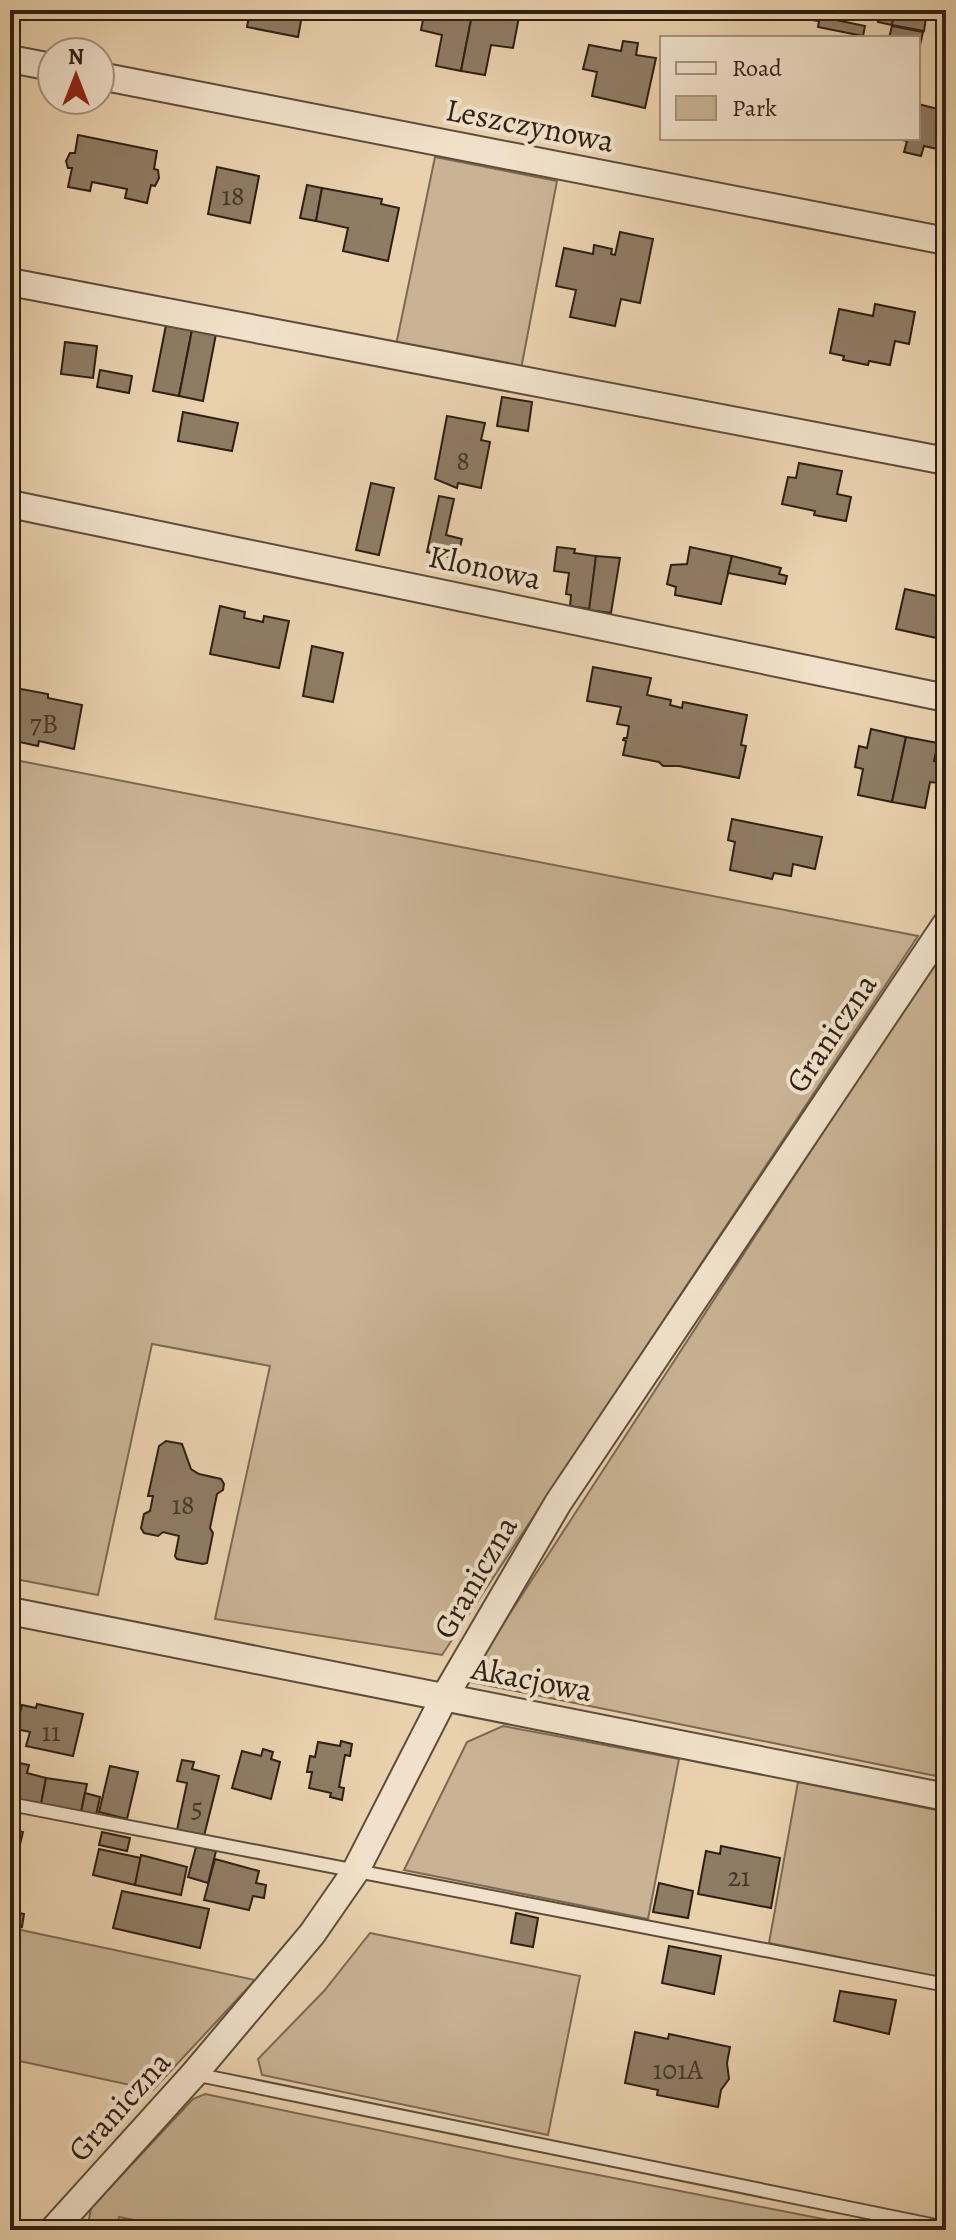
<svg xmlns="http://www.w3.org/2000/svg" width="956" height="2240" font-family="Alegreya,serif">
<rect width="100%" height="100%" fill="#e9d1ae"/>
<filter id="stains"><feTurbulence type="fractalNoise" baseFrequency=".0025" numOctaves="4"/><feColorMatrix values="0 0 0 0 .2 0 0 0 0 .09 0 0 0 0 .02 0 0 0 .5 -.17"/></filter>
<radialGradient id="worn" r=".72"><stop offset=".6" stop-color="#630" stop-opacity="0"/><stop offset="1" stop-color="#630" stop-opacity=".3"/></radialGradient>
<g fill="#c9b394" stroke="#7c6954" stroke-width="2">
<path d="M435 157 557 181 521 369 396 345Z"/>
<path d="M10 759 918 936 442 1655 215 1619 270 1366 152 1344 98 1595 10 1578Z"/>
<path d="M942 949 946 950V1778L466 1681Z"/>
<path d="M503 1726 679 1759 648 1919 404 1870 467 1742Z"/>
<path d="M798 1782 946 1812V1979L769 1943Z"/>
<path d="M10 1928 21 1930 255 1980 153 2090 10 2059Z"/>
<path d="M370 1933 580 1976 548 2135 262 2075 258 2059 324 1991Z"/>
<path d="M205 2094 517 2159 879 2230H183L119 2217 116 2230H87L91 2208 193 2099Z"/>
</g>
<g fill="#8f7c64" stroke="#2e1f13" stroke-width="2">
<path d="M250 10H303L298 37 247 27Z"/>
<path d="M425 10H473L461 71 436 66 442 35 421 30Z"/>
<path d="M473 10 519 17 513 48 491 45 485 75 461 71Z"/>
<path d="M880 10H895L892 25 878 22Z"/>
<path d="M895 10 927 12 924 31 892 25Z"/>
<path d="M812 15 865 26 863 36 818 27 819 21 811 20Z"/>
<path d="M892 26 923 32 918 54V38H889Z"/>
<path d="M623 41 638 43 636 55 656 58 645 108 592 96 597 72 583 69 589 45 621 51Z"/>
<path d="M918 104 946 111V151L924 146 921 156 904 152 907 141 893 138H918Z"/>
<path d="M78 135 157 151 154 169 158 170 159 178 155 186 151 185 147 203 125 198 127 189 92 182 90 191 68 187 72 168H68L66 161 70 153H75Z"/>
<path d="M217 167 259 176 250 223 208 214Z"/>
<path d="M307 185 322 188 316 221 300 218Z"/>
<path d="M322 188 382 199 381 204 399 208 388 261 343 251 348 228 316 221Z"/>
<path d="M620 232 653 239 640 303 621 299 615 326 570 317 576 290 556 286 564 248 593 254 594 245 612 249 611 254 615 255Z"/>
<path d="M875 304 915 312 909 344 895 341 890 365 869 361 868 365 843 360 844 356 830 353 839 309 873 316Z"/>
<path d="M166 325 192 330 179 396 153 391Z"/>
<path d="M192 330 216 334 203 401 179 396Z"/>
<path d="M65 342 97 346 93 378 61 374Z"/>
<path d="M100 370 132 376 129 393 97 387Z"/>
<path d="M502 397 532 402 528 431 497 426Z"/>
<path d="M183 412 238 423 232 451 178 441Z"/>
<path d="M447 416 485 423 481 440 490 442 481 488 458 483 457 488 435 479Z"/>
<path d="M799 463 842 471 837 494 851 497 846 521 814 515 815 511 782 504 788 477 796 478Z"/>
<path d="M371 483 394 488 379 555 356 550Z"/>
<path d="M439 496 454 499 446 535 462 539 457 559 427 552Z"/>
<path d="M557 547 575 549 574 553 596 556 590 609 570 606 571 595 566 594 569 573 554 571Z"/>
<path d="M690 547 732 556 721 604 675 595 676 587 667 584 671 565 687 564Z"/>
<path d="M596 556 620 558 611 613 589 610Z"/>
<path d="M732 556 781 568 779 574 787 576 785 584 728 573Z"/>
<path d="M905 589 946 598V615L941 639 896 629Z"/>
<path d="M220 606 245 612 244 618 263 622 264 616 289 621 279 668 210 654Z"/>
<path d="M312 646 343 653 333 702 303 696Z"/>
<path d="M593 667 651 678 647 695 671 700 670 705 682 708 683 702 747 715 741 745 746 746 739 778 679 766H663L659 762 623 755 626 741 623 740 624 738H627L629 726 617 724 621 707 587 701Z"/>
<path d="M10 687 48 694V698L82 705 74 749 39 741 38 746 10 740Z"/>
<path d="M871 729 906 737 892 802 858 795 863 769 855 767 859 746 867 748Z"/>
<path d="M906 737 938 743 934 761 942 763 938 783 930 782 925 808 892 802Z"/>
<path d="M732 819 822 837 815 869 793 864 791 876 774 873 772 879 730 870 735 842 728 840Z"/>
<path d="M166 1441 182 1444 191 1469 199 1474 221 1479 224 1484 223 1490 217 1494 210 1528 213 1533 207 1563 203 1564 177 1559 175 1556 179 1536 163 1532 158 1536 144 1533 141 1528 144 1514 150 1511 153 1496H148L159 1446Z"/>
<path d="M37 1704 83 1714 73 1756 26 1746 30 1732 16 1729 22 1705 36 1708Z"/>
<path d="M341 1741 352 1744 350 1756 345 1755 339 1787 344 1788 342 1800 330 1797 331 1793 309 1788 312 1772H307L310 1756 315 1757 318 1742 340 1746Z"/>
<path d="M263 1749 273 1752 271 1759 280 1762 271 1799 232 1788 242 1751 261 1756Z"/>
<path d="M182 1760 194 1762 192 1769 219 1776 204 1836 177 1830 187 1783 177 1781Z"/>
<path d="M10 1761 29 1765 27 1773 46 1778 41 1804 10 1798Z"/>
<path d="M110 1766 138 1772 127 1819 99 1812Z"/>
<path d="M46 1778 87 1784 81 1812 41 1804Z"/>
<path d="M85 1793 100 1797 96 1815 81 1812Z"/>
<path d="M10 1829 23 1832 17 1857 10 1856Z"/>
<path d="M102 1832 130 1838 127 1851 99 1845Z"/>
<path d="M721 1846 780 1858 771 1908 698 1894 706 1851 720 1854Z"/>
<path d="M196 1847 216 1851 208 1883 188 1877Z"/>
<path d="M99 1849 141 1858 135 1885 93 1875Z"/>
<path d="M141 1855 187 1867 181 1895 135 1885Z"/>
<path d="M215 1859 259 1871 256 1883 266 1885 264 1898 253 1896 249 1910 204 1900Z"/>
<path d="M659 1883 693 1891 688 1918 653 1912Z"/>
<path d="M122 1891 209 1909 200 1948 113 1928Z"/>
<path d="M10 1911 24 1914 22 1927 10 1925Z"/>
<path d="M516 1913 538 1918 533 1947 511 1943Z"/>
<path d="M669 1946 721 1956 714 1994 662 1983Z"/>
<path d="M840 1991 896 2000 889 2034 834 2021Z"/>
<path d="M635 2032 668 2039 669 2034 730 2047 727 2063 729 2079 721 2090 718 2107 657 2095 658 2090 625 2083Z"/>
</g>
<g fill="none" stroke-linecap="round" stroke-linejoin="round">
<defs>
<g id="lane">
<path d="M10 1804 946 1985"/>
<path d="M194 2074 946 2228"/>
</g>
<g id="street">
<path d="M10 59 52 67"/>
<path d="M100 76 946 241"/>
<path d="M10 282 946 461"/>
<path d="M10 504 946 698"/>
<path d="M10 1611 946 1797"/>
<path d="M53 2230 194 2074 312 1934 355 1872 445 1696 558 1503 946 924"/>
</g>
</defs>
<use href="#lane" stroke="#5d4c3a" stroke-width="16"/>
<use href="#street" stroke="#5d4c3a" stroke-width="30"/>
<use href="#lane" stroke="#f1e1ca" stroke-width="12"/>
<use href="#street" stroke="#f1e1ca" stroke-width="26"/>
</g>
<g text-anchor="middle" stroke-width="8" stroke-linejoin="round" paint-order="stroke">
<g font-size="28" fill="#463627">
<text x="233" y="205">18</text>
<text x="463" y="470">8</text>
<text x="44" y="733">7B</text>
<text x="183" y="1514">18</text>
<text x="51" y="1741">11</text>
<text x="197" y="1817">5</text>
<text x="739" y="1886">21</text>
<text x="678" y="2079">101A</text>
</g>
<g font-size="32" fill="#2e1f13" stroke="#f1e1ca">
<text transform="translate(530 125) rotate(11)" y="11">Leszczynowa</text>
<text transform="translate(485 567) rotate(12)" y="11">Klonowa</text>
<text transform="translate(831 1033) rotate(-56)" y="11">Graniczna</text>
<text transform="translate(475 1577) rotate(-60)" y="11">Graniczna</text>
<text transform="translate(532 1679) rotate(11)" y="11">Akacjowa</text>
<text transform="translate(119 2106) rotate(-48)" y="11">Graniczna</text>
</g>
</g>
<rect width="956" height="2240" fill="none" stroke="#e9d1ae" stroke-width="40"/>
<rect x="12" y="12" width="932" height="2216" fill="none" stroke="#2e1f13" stroke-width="4"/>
<rect x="20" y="20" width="916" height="2200" fill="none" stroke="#2e1f13" stroke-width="2"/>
<rect x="660" y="36" width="260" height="104" fill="#f1e1ca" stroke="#a39381" stroke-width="2"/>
<rect x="676" y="62" width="40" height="12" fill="#f1e1ca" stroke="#a39381" stroke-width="2"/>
<text x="732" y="76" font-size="24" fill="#2e1f13">Road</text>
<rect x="676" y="96" width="40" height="24" fill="#c9b394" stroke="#a39381" stroke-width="2"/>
<text x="732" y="116" font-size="24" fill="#2e1f13">Park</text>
<g transform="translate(76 76)"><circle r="38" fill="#f1e1ca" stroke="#a39381" stroke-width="2"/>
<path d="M0-6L14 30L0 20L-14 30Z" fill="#8f2418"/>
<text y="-12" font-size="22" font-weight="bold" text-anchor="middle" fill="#2e1f13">N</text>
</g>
<rect width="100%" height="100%" filter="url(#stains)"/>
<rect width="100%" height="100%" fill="url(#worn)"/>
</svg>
